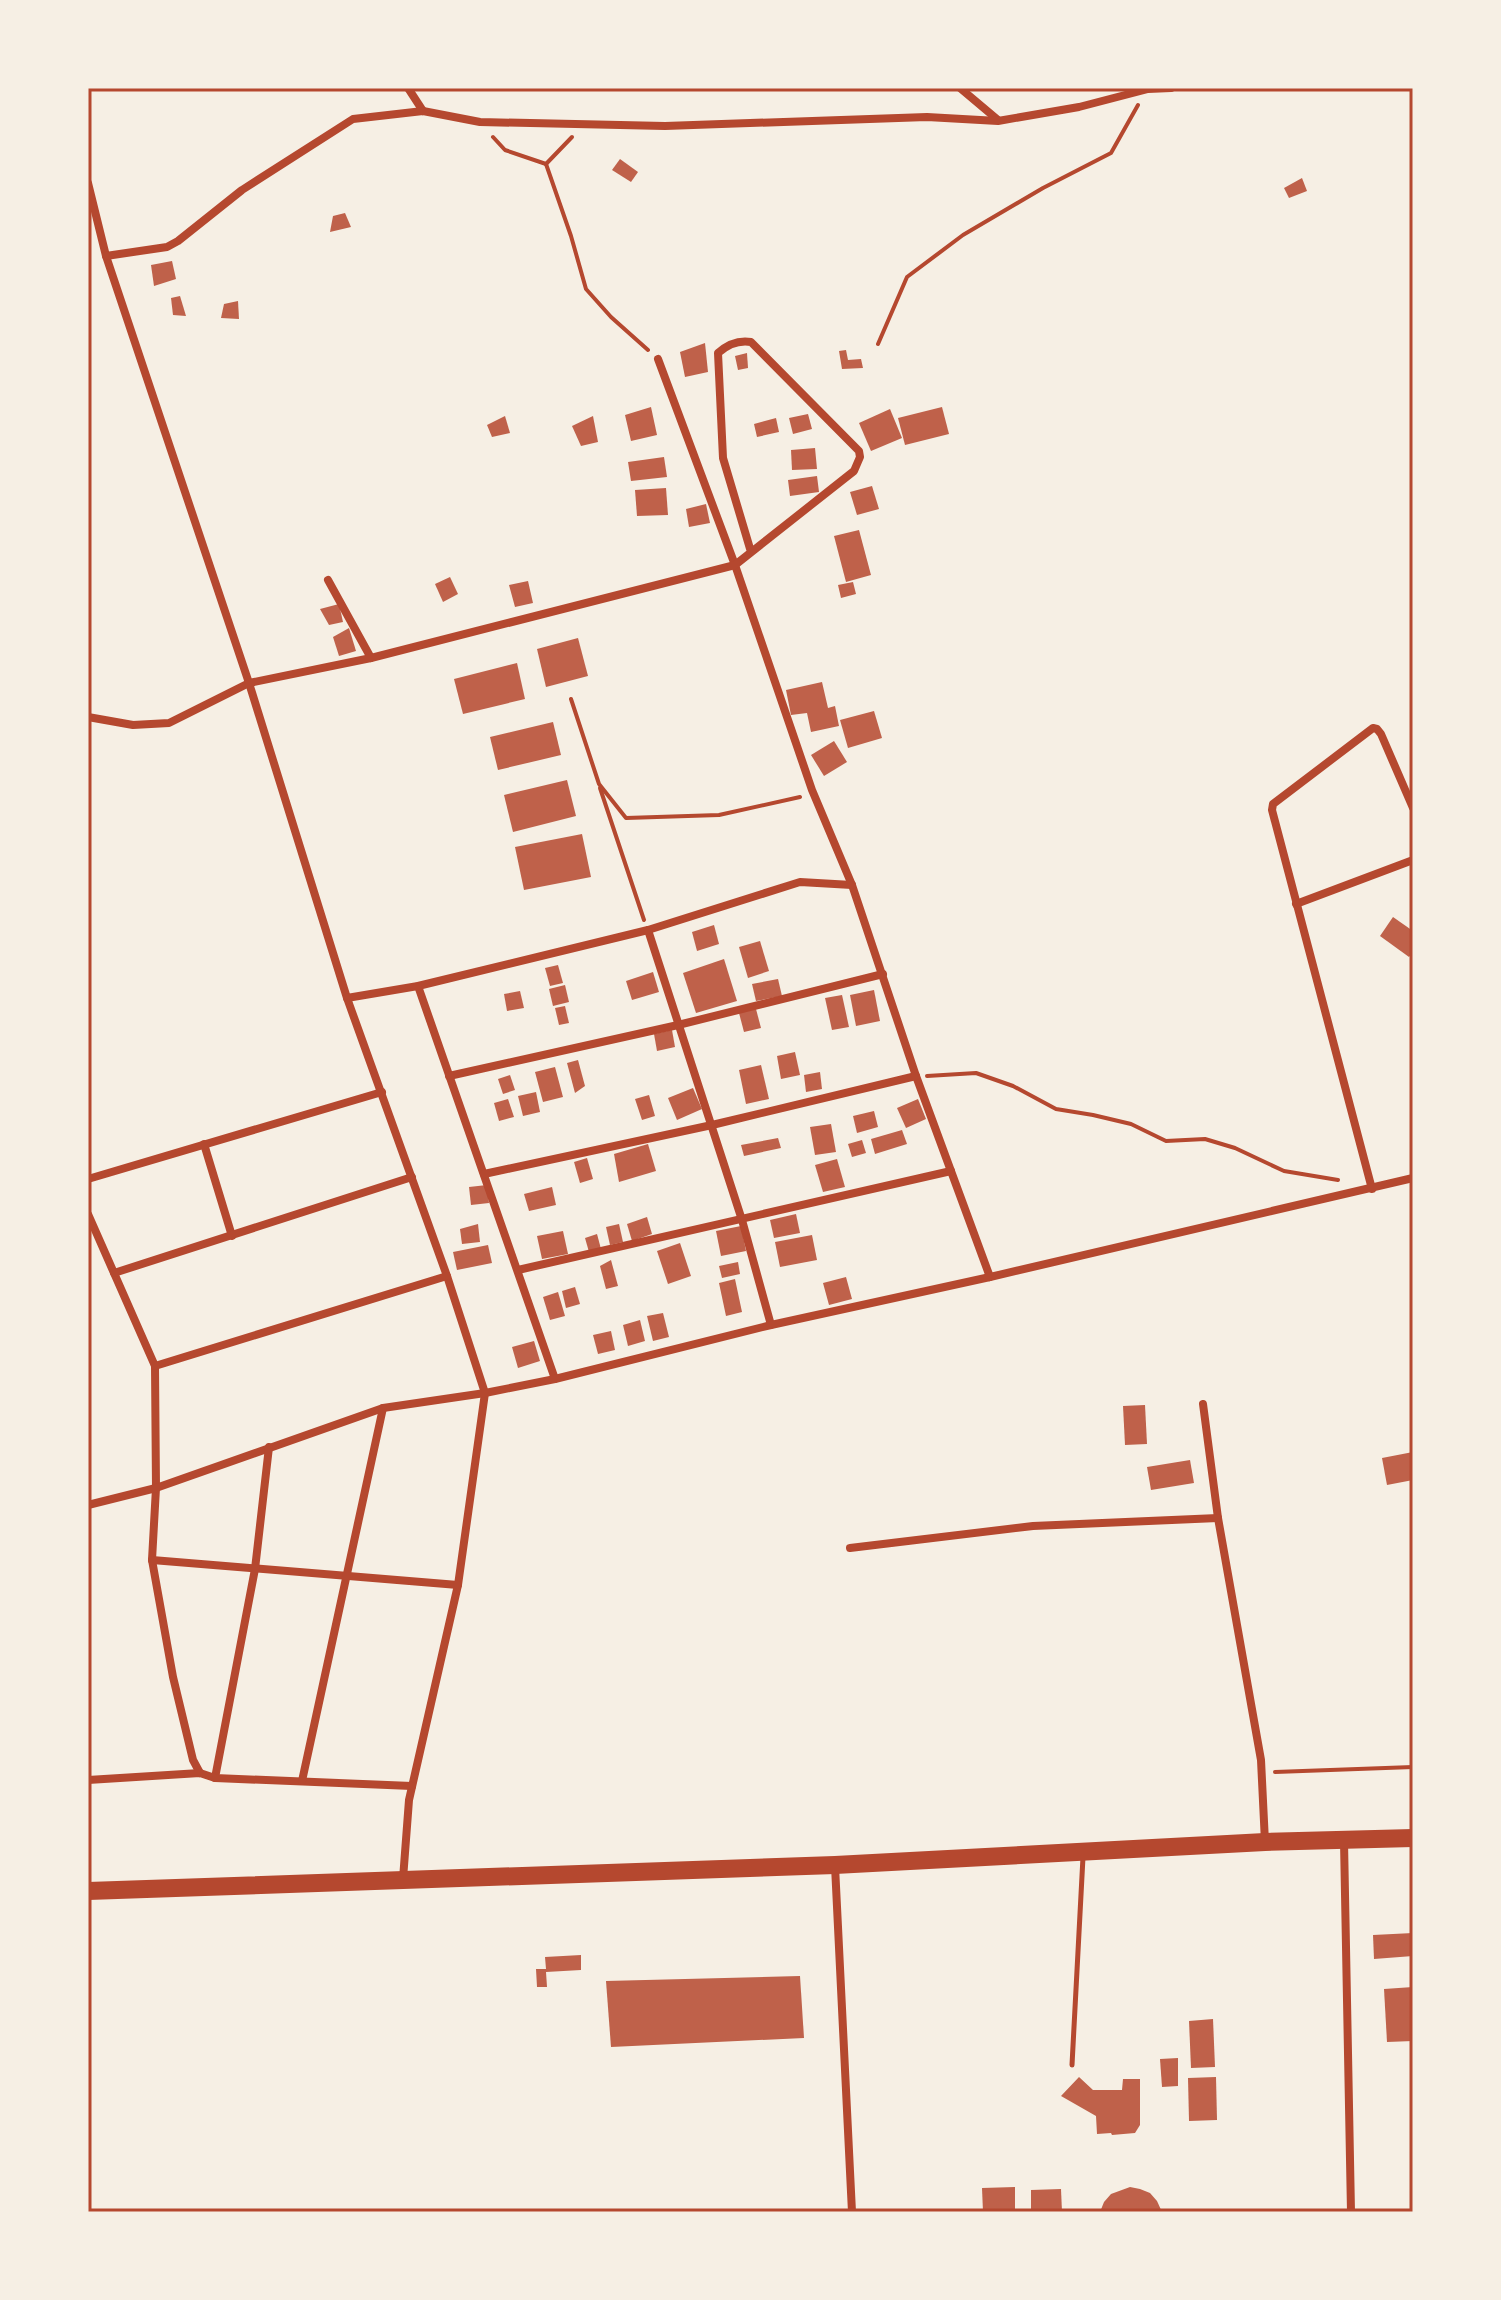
<svg xmlns="http://www.w3.org/2000/svg" width="1501" height="2300" font-family="Roboto,sans-serif">
<rect width="100%" height="100%" fill="#f6efe4"/>
<g fill="#bf614a">
<path d="M620 159 638 172 631 182 612 170Z"/>
<path d="M1302 178 1307 191 1289 198 1284 188Z"/>
<path d="M345 213 351 227 330 232 333 216Z"/>
<path d="M172 261 176 279 154 286 151 265Z"/>
<path d="M180 296 186 316 173 315 171 298Z"/>
<path d="M238 301 239 319 221 318 224 304Z"/>
<path d="M705 343 708 372 685 377 680 352Z"/>
<path d="M846 350 848 360 861 359 863 368 842 369 839 351Z"/>
<path d="M747 353 748 368 738 370 735 356Z"/>
<path d="M651 407 657 435 631 441 625 415Z"/>
<path d="M942 407 949 434 905 445 898 418Z"/>
<path d="M890 409 902 438 871 451 859 423Z"/>
<path d="M808 414 812 429 793 434 789 418Z"/>
<path d="M505 416 510 433 492 437 487 425Z"/>
<path d="M593 416 598 442 581 446 572 426Z"/>
<path d="M776 418 779 432 757 437 754 424Z"/>
<path d="M815 448 817 469 792 470 791 450Z"/>
<path d="M664 457 667 477 631 481 628 462Z"/>
<path d="M817 476 819 492 790 496 788 480Z"/>
<path d="M872 486 879 509 857 515 850 492Z"/>
<path d="M666 488 668 515 637 516 635 490Z"/>
<path d="M706 504 710 523 689 527 686 509Z"/>
<path d="M859 530 871 575 846 582 834 536Z"/>
<path d="M450 577 458 594 443 602 435 584Z"/>
<path d="M528 581 533 603 515 607 509 585Z"/>
<path d="M853 582 856 594 841 598 838 585Z"/>
<path d="M339 604 343 622 329 625 320 609Z"/>
<path d="M349 628 356 651 339 656 333 637Z"/>
<path d="M578 638 588 676 546 687 537 649Z"/>
<path d="M517 663 525 699 463 714 454 679Z"/>
<path d="M822 682 828 708 835 706 839 726 811 732 807 713 791 715 786 690Z"/>
<path d="M874 711 882 738 848 748 840 720Z"/>
<path d="M553 722 561 755 498 770 490 737Z"/>
<path d="M834 741 847 762 824 776 811 755Z"/>
<path d="M567 780 576 816 513 832 504 795Z"/>
<path d="M582 834 591 877 524 890 515 847Z"/>
<path d="M1393 917 1413 931V952L1409 957 1380 936Z"/>
<path d="M714 925 719 944 697 951 692 932Z"/>
<path d="M760 941 769 971 748 978 739 947Z"/>
<path d="M724 959 737 1001 696 1013 683 973Z"/>
<path d="M558 965 563 983 550 986 545 968Z"/>
<path d="M653 972 659 992 632 1000 626 981Z"/>
<path d="M778 979 782 996 756 1001 752 984Z"/>
<path d="M565 985 569 1002 553 1006 549 989Z"/>
<path d="M874 990 880 1021 856 1026 850 995Z"/>
<path d="M520 991 524 1008 507 1011 504 994Z"/>
<path d="M842 995 849 1027 832 1030 825 998Z"/>
<path d="M565 1006 569 1023 559 1025 555 1008Z"/>
<path d="M756 1009 761 1028 744 1032 739 1013Z"/>
<path d="M672 1030 675 1047 657 1051 654 1034Z"/>
<path d="M795 1052 800 1075 781 1079 777 1056Z"/>
<path d="M578 1060 585 1086 575 1093 567 1063Z"/>
<path d="M761 1065 769 1099 746 1104 739 1070Z"/>
<path d="M555 1067 563 1097 543 1102 535 1072Z"/>
<path d="M820 1072 822 1089 806 1092 804 1075Z"/>
<path d="M510 1075 515 1090 503 1094 498 1079Z"/>
<path d="M693 1088 702 1109 677 1120 668 1098Z"/>
<path d="M536 1092 540 1112 523 1116 518 1096Z"/>
<path d="M649 1095 655 1116 642 1120 635 1099Z"/>
<path d="M508 1099 514 1117 499 1121 494 1103Z"/>
<path d="M918 1099 926 1119 906 1128 897 1108Z"/>
<path d="M874 1111 878 1127 857 1133 853 1116Z"/>
<path d="M831 1124 836 1152 815 1155 810 1127Z"/>
<path d="M902 1130 907 1144 875 1154 871 1139Z"/>
<path d="M778 1138 781 1148 744 1156 741 1145Z"/>
<path d="M862 1140 866 1153 852 1157 848 1144Z"/>
<path d="M648 1144 656 1171 619 1182 614 1154Z"/>
<path d="M587 1158 593 1179 580 1183 574 1162Z"/>
<path d="M837 1159 845 1187 823 1192 815 1165Z"/>
<path d="M487 1185 489 1203 471 1205 469 1187Z"/>
<path d="M552 1187 556 1205 529 1211 524 1194Z"/>
<path d="M796 1214 800 1233 774 1238 770 1220Z"/>
<path d="M647 1217 652 1234 632 1241 627 1224Z"/>
<path d="M478 1224 480 1242 462 1244 460 1229Z"/>
<path d="M619 1224 623 1242 610 1245 606 1227Z"/>
<path d="M741 1226 746 1251 721 1256 716 1231Z"/>
<path d="M563 1231 568 1254 542 1259 537 1236Z"/>
<path d="M597 1234 601 1249 589 1252 585 1238Z"/>
<path d="M812 1235 817 1260 780 1267 775 1242Z"/>
<path d="M680 1243 691 1276 668 1284 657 1251Z"/>
<path d="M488 1245 492 1263 457 1270 453 1252Z"/>
<path d="M611 1260 618 1286 606 1289 600 1266Z"/>
<path d="M738 1262 740 1274 722 1278 719 1266Z"/>
<path d="M846 1277 852 1299 829 1305 823 1283Z"/>
<path d="M735 1279 742 1312 726 1316 719 1283Z"/>
<path d="M575 1287 580 1304 566 1308 562 1291Z"/>
<path d="M558 1292 565 1316 550 1320 543 1297Z"/>
<path d="M663 1313 669 1337 653 1341 647 1316Z"/>
<path d="M640 1320 645 1341 628 1346 623 1325Z"/>
<path d="M611 1331 615 1350 598 1354 593 1335Z"/>
<path d="M534 1341 540 1361 518 1368 512 1347Z"/>
<path d="M1145 1405 1147 1444 1125 1445 1123 1406Z"/>
<path d="M1413 1452V1480L1387 1485 1382 1458Z"/>
<path d="M1190 1460 1194 1483 1151 1490 1147 1467Z"/>
<path d="M1413 1933V1956L1374 1959 1373 1935Z"/>
<path d="M581 1955V1970L546 1972 547 1987H537L536 1969H546L545 1957Z"/>
<path d="M800 1976 804 2038 611 2047 606 1981Z"/>
<path d="M1413 1987V2041L1387 2042 1384 1989Z"/>
<path d="M1213 2019 1215 2067 1191 2068 1189 2021Z"/>
<path d="M1178 2058V2086L1162 2087 1160 2059Z"/>
<path d="M1079 2077 1093 2090H1122L1123 2079H1140V2125L1135 2133 1112 2135 1111 2133 1097 2134 1096 2116 1061 2096Z"/>
<path d="M1216 2077 1217 2120 1189 2121 1188 2078Z"/>
<path d="M1015 2187V2212H983L982 2188Z"/>
<path d="M1130 2187 1140 2189 1150 2193 1157 2201 1162 2212H1100L1104 2202 1111 2194Z"/>
<path d="M1061 2189 1062 2212H1031V2190Z"/>
</g>
<g fill="none" stroke-linecap="round" stroke-linejoin="round">
<g stroke="#b5482f" stroke-width="4">
<path d="M493 137 505 150 546 164"/>
<path d="M546 164 571 236 586 289 611 317 648 350"/>
<path d="M546 164 572 137"/>
<path d="M878 344 907 277 963 235 1043 188 1111 153 1138 105"/>
<path d="M571 699 599 784 626 818 719 815 800 797"/>
<path d="M600 788 644 920"/>
<path d="M927 1076 976 1073 1013 1086 1056 1109 1093 1115 1131 1124 1166 1141 1205 1139 1235 1148 1284 1171 1338 1180"/>
<path d="M1275 1772 1413 1767"/>
</g>
<path stroke="#b5482f" stroke-width="5" d="M1072 2065 1083 1857"/>
<g stroke="#b5482f" stroke-width="8">
<path d="M408 88 423 111"/>
<path d="M960 88 998 120"/>
<path d="M88 183 106 256 249 683 347 998 447 1276 485 1393 458 1585 409 1800 403 1879"/>
<path d="M106 256 167 247 178 241 242 190 353 119 423 111 480 122 665 126 927 117 998 121 1079 107 1148 89 1171 88"/>
<path d="M658 359 735 565 812 790 852 885 916 1076 990 1277"/>
<path d="M328 580 371 658"/>
<path d="M88 717 133 725 169 723 249 683 371 658 735 565 854 471 860 457 859 451 751 342C739 340 727 345 718 353L723 458 751 552"/>
<path d="M1296 904 1413 860"/>
<path d="M648 930 742 1220 771 1325"/>
<path d="M418 986 555 1379"/>
<path d="M347 998 418 986 648 930 800 882 852 885"/>
<path d="M449 1076 678 1025 883 974"/>
<path d="M204 1144 232 1236"/>
<path d="M484 1174 712 1125 916 1076"/>
<path d="M88 1179 382 1092"/>
<path d="M1372 1189 1272 810 1273 804 1373 728 1377 729 1381 734 1413 808"/>
<path d="M88 1214 155 1366 156 1488 152 1560 173 1677 193 1760 200 1773"/>
<path d="M518 1270 951 1171"/>
<path d="M114 1273 412 1177"/>
<path d="M155 1366 447 1276"/>
<path d="M1203 1404 1218 1518 1261 1760 1265 1842"/>
<path d="M88 1505 156 1488 383 1408 485 1393 555 1379 771 1325 990 1277 1413 1178"/>
<path d="M850 1548 1033 1526 1218 1518"/>
<path d="M152 1560 458 1585"/>
<path d="M215 1778 255 1569 269 1447"/>
<path d="M88 1780 200 1773 215 1778 412 1786"/>
<path d="M302 1781 383 1408"/>
<path d="M1344 1841 1351 2212"/>
<path d="M835 1866 852 2212"/>
</g>
<path stroke="#b5482f" stroke-width="18" d="M88 1891 835 1865 1265 1842 1413 1838"/>
</g>
<rect width="1501" height="2300" fill="none" stroke="#f6efe4" stroke-width="180"/>
<rect x="90" y="90" width="1321" height="2120" fill="none" stroke="#b5482f" stroke-width="3"/>
</svg>
